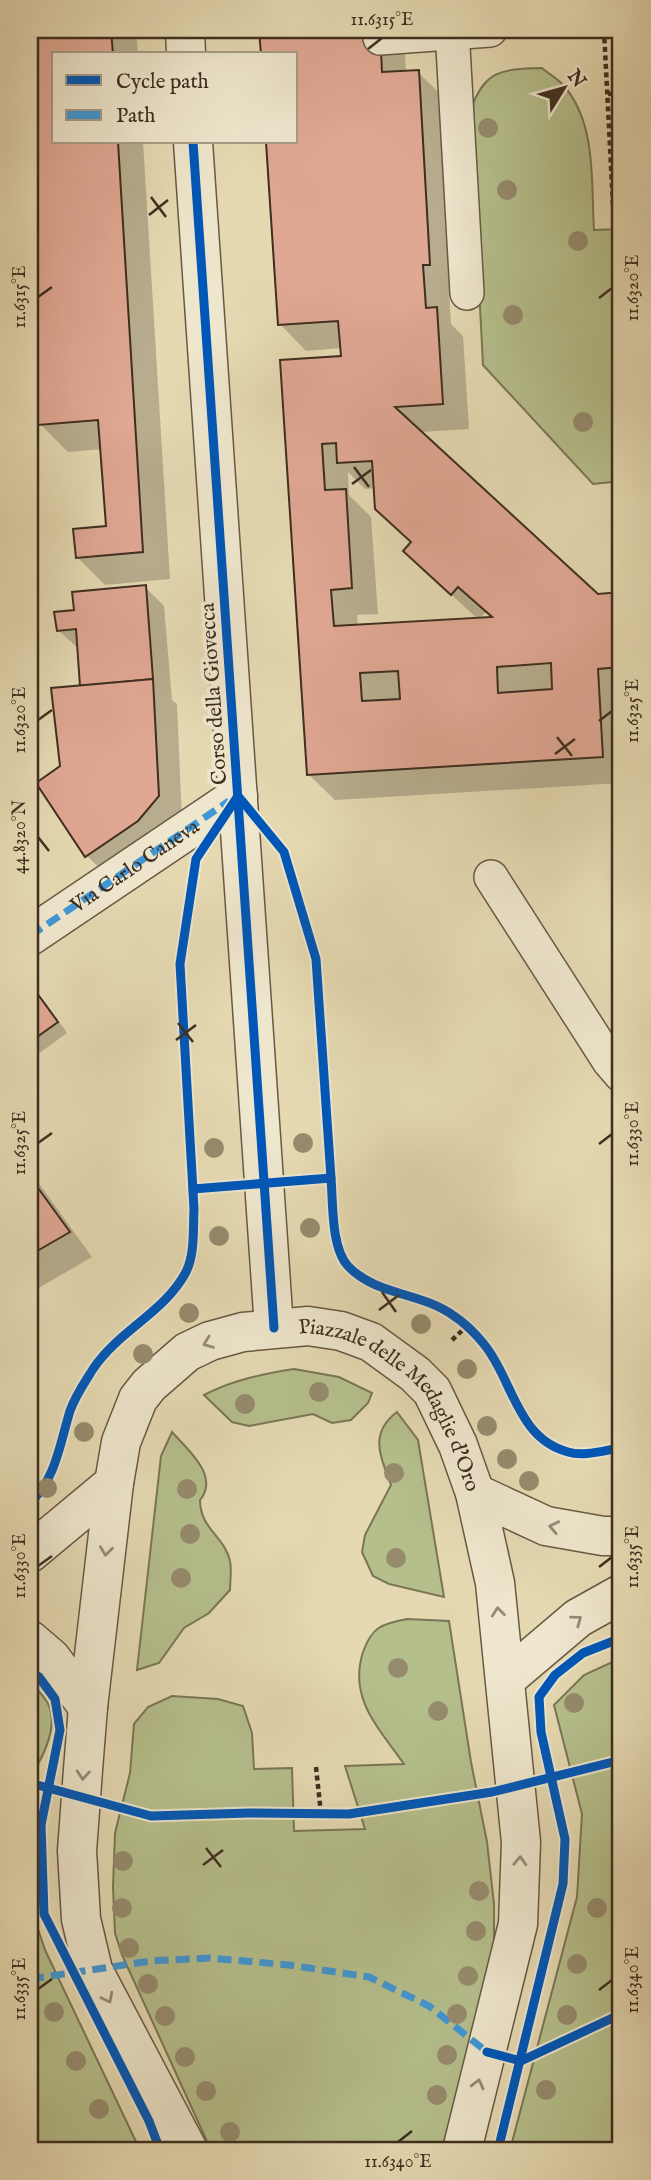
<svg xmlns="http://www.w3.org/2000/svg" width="651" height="2180" font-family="'IM FELL English',serif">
<rect width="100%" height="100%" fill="#e5d9b2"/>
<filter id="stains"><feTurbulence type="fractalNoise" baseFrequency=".00286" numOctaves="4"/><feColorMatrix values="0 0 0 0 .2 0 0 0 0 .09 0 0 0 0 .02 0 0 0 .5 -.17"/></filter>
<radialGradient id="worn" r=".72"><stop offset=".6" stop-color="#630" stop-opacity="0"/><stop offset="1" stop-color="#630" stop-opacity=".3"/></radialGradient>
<g fill="#b5bf8c" stroke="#7a7656" stroke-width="2">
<path d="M542 68C549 74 558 79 564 86 597 124 591 183 594 230L621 229V481L593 484 483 365 470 112C484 70 501 69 542 68Z"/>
<path d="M294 1369 339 1377 372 1393 368 1403 351 1420 332 1423 313 1414 249 1426 232 1422 204 1395C233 1380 262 1374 294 1369Z"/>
<path d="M397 1412 418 1440 444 1597 389 1584 373 1576 362 1552 365 1535 391 1485C381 1457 368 1434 397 1412Z"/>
<path d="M172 1432C187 1449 220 1476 200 1500 200 1529 225 1537 230 1561 232 1569 230 1581 230 1590L209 1613 184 1628 159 1663 137 1670 161 1456Z"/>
<path d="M407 1619 449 1621 471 1762 487 1842 494 1904V1940L478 2021 442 2150H211L122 1955 115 1933 113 1887 115 1833 130 1773 134 1724 148 1707 172 1696 218 1699 243 1706 252 1733 254 1769 292 1768 294 1831 365 1829 345 1766 404 1764C379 1728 348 1699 363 1652 372 1627 381 1624 407 1619Z"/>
<path d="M621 1658V2150H510L577 1897 582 1814 554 1705 584 1675Z"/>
<path d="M30 1682C35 1687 41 1693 45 1699 62 1721 43 1758 30 1777Z"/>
<path d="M30 1905 45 1950 140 2150H30Z"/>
</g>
<g fill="#0003" fill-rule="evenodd">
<path d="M30 30H136L138 54H54V142H143L170 579 105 585 77 557 108 528 102 449 68 452 40 424 36 384 30 377Z"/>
<path d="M261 30H404L406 73 418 72 444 98 456 291H449L451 324 463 336 469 429 421 432 598 596 621 594V783L335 800 308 774 282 361 343 358 342 348 306 351 280 324 268 142H296V54H263ZM348 472 365 489 376 488 432 577 478 619 358 627 357 615 378 614 371 517 349 495ZM486 612 493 618 479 619Z"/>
<path d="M145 587 164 606 172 700 177 704 182 821 111 879 87 856 62 767 82 687 79 649 58 630 76 611Z"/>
<path d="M34 991 45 1002 67 1033 30 1060V995Z"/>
<path d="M30 1171 92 1257 30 1293Z"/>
</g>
<g fill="#e0a793" stroke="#3e2e1f" stroke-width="2" fill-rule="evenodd">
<path d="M30 30H111L113 54H54V142H118L143 552 76 558 73 529 106 526 98 420 38 425 33 359 30 360Z"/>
<path d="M259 30H380L382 72 419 70 430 265H423L426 308 437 307 443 404 395 407 598 594 621 592V667L598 669 603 757 307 775 280 360 341 356 338 321 278 325 266 142H296V54H261ZM336 443 337 463 372 461 375 509 411 542 403 551 451 595 458 587 492 617 334 626 331 590 352 588 346 489 325 490 322 444ZM551 663 552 689 498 693 497 667ZM398 671 400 699 362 701 360 673Z"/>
<path d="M146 585 153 679 80 686 76 629 57 631 54 612 74 610 72 592Z"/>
<path d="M153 679 159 796 138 821 85 857 36 783 60 766 51 688Z"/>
<path d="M34 989 58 1022 30 1042V992Z"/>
<path d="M30 1177 70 1232 30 1255Z"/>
</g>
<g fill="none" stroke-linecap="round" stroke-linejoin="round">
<defs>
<g id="service">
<path d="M452 30 467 293"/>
<path d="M380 38 490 30"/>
<path d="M491 877 609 1061 621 1075"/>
</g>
<g id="pedestrian">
<path id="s1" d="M30 936 238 796"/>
</g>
<g id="minor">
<path d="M475 1493 546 1526 603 1536H621"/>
<path d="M30 1553 114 1483"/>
<path d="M30 1640 51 1658 88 1707"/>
<path d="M506 1679 578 1618 621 1594"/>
</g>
<g id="tertiary">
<path d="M185 30 186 54"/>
<path d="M193 142 274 1328"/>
<path id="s2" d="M188 2150 93 1970 81 1919 77 1851 83 1770 88 1707 114 1483 121 1442 138 1399 149 1385 187 1352 210 1341 243 1332 308 1326 341 1331 371 1342 415 1374 432 1391 458 1445 475 1493 495 1583 521 1842 518 1924 462 2150"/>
</g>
</defs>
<use href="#service" stroke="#685944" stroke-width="36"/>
<use href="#pedestrian" stroke="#685944" stroke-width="41"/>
<use href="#minor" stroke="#685944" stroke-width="41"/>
<use href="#tertiary" stroke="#685944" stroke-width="41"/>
<g stroke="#3e2e1f" stroke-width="4.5" stroke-dasharray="5 3.5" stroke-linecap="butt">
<path d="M604 30 621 362"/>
<path d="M608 94 621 93"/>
<path d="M452 1340 467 1326"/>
<path d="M316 1767 321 1814"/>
</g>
<use href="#service" stroke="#eee6cd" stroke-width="33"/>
<use href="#pedestrian" stroke="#eee6cd" stroke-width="38"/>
<use href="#minor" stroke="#eee6cd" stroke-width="38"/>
<use href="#tertiary" stroke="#eee6cd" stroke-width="38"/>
<g stroke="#3f97d5" stroke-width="7" stroke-dasharray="14 7" stroke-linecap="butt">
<path d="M30 936 229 801"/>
<path d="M30 1979 151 1961 210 1958 289 1965 369 1977 429 2006 487 2052 493 2053"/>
</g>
<defs>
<g id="cycleway">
<path d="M193 142 274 1328"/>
<path d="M193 1189 331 1178C333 1202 331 1248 348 1266 376 1296 422 1292 454 1316 469 1326 485 1343 494 1359 515 1394 523 1440 568 1452 584 1457 605 1450 621 1448"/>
<path d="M30 1503C56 1479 60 1443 70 1411 75 1396 85 1382 93 1369 118 1331 164 1313 186 1272 195 1254 193 1229 194 1209L180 964 196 859 238 796 284 852 316 959 331 1178"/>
<path d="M30 1672 39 1677 55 1699 60 1730 41 1825 44 1914 149 2121 160 2150"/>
<path d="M30 1783 151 1816 249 1813 349 1814 492 1792 621 1760"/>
<path d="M487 2052 521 2061 621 2014"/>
<path d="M498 2150 563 1884 565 1839 541 1732 539 1697 555 1675 583 1653 621 1638"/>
</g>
</defs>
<use href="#cycleway" stroke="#eee6cd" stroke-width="13"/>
<use href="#cycleway" stroke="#0057b8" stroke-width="9"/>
</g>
<g fill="#968b6d">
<circle cx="488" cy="128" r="10"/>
<circle cx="507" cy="190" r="10"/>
<circle cx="578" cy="241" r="10"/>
<circle cx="513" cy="315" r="10"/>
<circle cx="583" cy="422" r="10"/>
<circle cx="303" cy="1143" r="10"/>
<circle cx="214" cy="1148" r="10"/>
<circle cx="310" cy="1228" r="10"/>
<circle cx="219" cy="1236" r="10"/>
<circle cx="189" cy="1313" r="10"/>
<circle cx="421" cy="1324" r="10"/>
<circle cx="143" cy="1354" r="10"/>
<circle cx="467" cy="1369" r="10"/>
<circle cx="319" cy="1392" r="10"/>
<circle cx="245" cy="1404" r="10"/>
<circle cx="487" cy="1426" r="10"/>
<circle cx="84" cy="1432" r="10"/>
<circle cx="507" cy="1459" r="10"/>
<circle cx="394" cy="1473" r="10"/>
<circle cx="529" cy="1481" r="10"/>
<circle cx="47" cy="1488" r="10"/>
<circle cx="187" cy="1489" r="10"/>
<circle cx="190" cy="1534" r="10"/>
<circle cx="396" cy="1558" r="10"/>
<circle cx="181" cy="1578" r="10"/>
<circle cx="398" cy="1668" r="10"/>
<circle cx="574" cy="1703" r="10"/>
<circle cx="438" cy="1711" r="10"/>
<circle cx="123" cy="1861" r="10"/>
<circle cx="479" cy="1891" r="10"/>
<circle cx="122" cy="1908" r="10"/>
<circle cx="597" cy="1908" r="10"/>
<circle cx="476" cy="1931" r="10"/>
<circle cx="129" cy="1948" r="10"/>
<circle cx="577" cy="1964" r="10"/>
<circle cx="468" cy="1976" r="10"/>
<circle cx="148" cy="1984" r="10"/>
<circle cx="54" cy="2012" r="10"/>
<circle cx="457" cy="2014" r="10"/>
<circle cx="567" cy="2015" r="10"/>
<circle cx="165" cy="2016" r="10"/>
<circle cx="447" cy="2055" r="10"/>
<circle cx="185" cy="2057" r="10"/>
<circle cx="76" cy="2061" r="10"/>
<circle cx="546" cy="2090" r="10"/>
<circle cx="206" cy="2091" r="10"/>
<circle cx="437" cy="2095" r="10"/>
<circle cx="99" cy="2109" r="10"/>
<circle cx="230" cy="2132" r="10"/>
</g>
<defs><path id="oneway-chevron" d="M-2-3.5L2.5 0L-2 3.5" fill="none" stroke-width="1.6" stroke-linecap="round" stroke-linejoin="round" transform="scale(1.75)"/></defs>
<g stroke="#968a76">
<use href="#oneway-chevron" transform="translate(208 1343) rotate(159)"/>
<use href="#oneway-chevron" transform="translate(554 1527) rotate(-168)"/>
<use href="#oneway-chevron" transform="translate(106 1551) rotate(97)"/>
<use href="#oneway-chevron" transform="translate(498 1612) rotate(-96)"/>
<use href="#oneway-chevron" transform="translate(577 1620) rotate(-36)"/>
<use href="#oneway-chevron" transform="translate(83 1775) rotate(94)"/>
<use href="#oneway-chevron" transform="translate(520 1861) rotate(-88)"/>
<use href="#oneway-chevron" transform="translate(108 1998) rotate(63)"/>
<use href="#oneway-chevron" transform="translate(478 2084) rotate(-76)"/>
</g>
<path fill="none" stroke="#3e2e1f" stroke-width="2.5" d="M368 49 382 38M151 197 166 217M149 215 168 200M38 297 52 287M599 298 612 288M354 467 369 487M352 484 371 470M38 720 52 710M599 721 612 711M557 737 572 756M555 754 575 739M38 837 49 851M178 1023 193 1042M176 1040 196 1025M38 1143 52 1133M599 1144 612 1134M382 1292 396 1312M379 1310 399 1295M38 1566 52 1556M599 1567 612 1557M206 1848 221 1867M203 1865 223 1850M38 1989 52 1979M599 1990 612 1980M398 2142 412 2131"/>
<g text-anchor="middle" stroke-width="7" stroke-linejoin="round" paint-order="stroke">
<g font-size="21" fill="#3e2e1f" stroke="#eee6cd">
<text transform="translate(213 694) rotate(-94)" y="7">Corso della Giovecca</text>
<text dy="7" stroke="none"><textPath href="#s1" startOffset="126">Via Carlo Caneva</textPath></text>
<text dy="7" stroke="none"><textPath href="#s2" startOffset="1096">Piazzale delle Medaglie d'Oro</textPath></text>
</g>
</g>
<rect width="651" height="2180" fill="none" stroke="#e5d9b2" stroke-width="77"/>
<rect x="52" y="52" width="245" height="91" fill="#eee6cd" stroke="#a89c87" stroke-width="2"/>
<rect x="66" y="75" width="35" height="10" fill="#0057b8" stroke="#a89c87" stroke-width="2"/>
<text x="116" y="88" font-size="21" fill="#3e2e1f">Cycle path</text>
<rect x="66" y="110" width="35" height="10" fill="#3f97d5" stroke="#a89c87" stroke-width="2"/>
<text x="116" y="122" font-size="21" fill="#3e2e1f">Path</text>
<g transform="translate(564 88) rotate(53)" stroke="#eee6cd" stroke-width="5" paint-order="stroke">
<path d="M0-5L12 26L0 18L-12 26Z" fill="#3e2e1f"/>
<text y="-10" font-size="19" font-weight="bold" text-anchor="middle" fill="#3e2e1f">N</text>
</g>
<rect x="38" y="38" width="574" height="2104" fill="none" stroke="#3e2e1f" stroke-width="2.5"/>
<g font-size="18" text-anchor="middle" fill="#3e2e1f">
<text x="382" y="25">11.6315°E</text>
<text transform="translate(632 288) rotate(-90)" y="6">11.6320°E</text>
<text transform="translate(19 297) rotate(-90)" y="6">11.6315°E</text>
<text transform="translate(632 711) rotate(-90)" y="6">11.6325°E</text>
<text transform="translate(19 720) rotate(-90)" y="6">11.6320°E</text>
<text transform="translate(19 837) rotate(-90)" y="6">44.8320°N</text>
<text transform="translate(632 1134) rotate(-90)" y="6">11.6330°E</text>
<text transform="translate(19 1143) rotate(-90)" y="6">11.6325°E</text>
<text transform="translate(632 1557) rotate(-90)" y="6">11.6335°E</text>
<text transform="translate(19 1566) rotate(-90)" y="6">11.6330°E</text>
<text transform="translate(632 1980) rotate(-90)" y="6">11.6340°E</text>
<text transform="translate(19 1989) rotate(-90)" y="6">11.6335°E</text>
<text x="398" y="2167">11.6340°E</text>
</g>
<rect width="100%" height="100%" filter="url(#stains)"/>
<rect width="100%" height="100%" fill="url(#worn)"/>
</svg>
